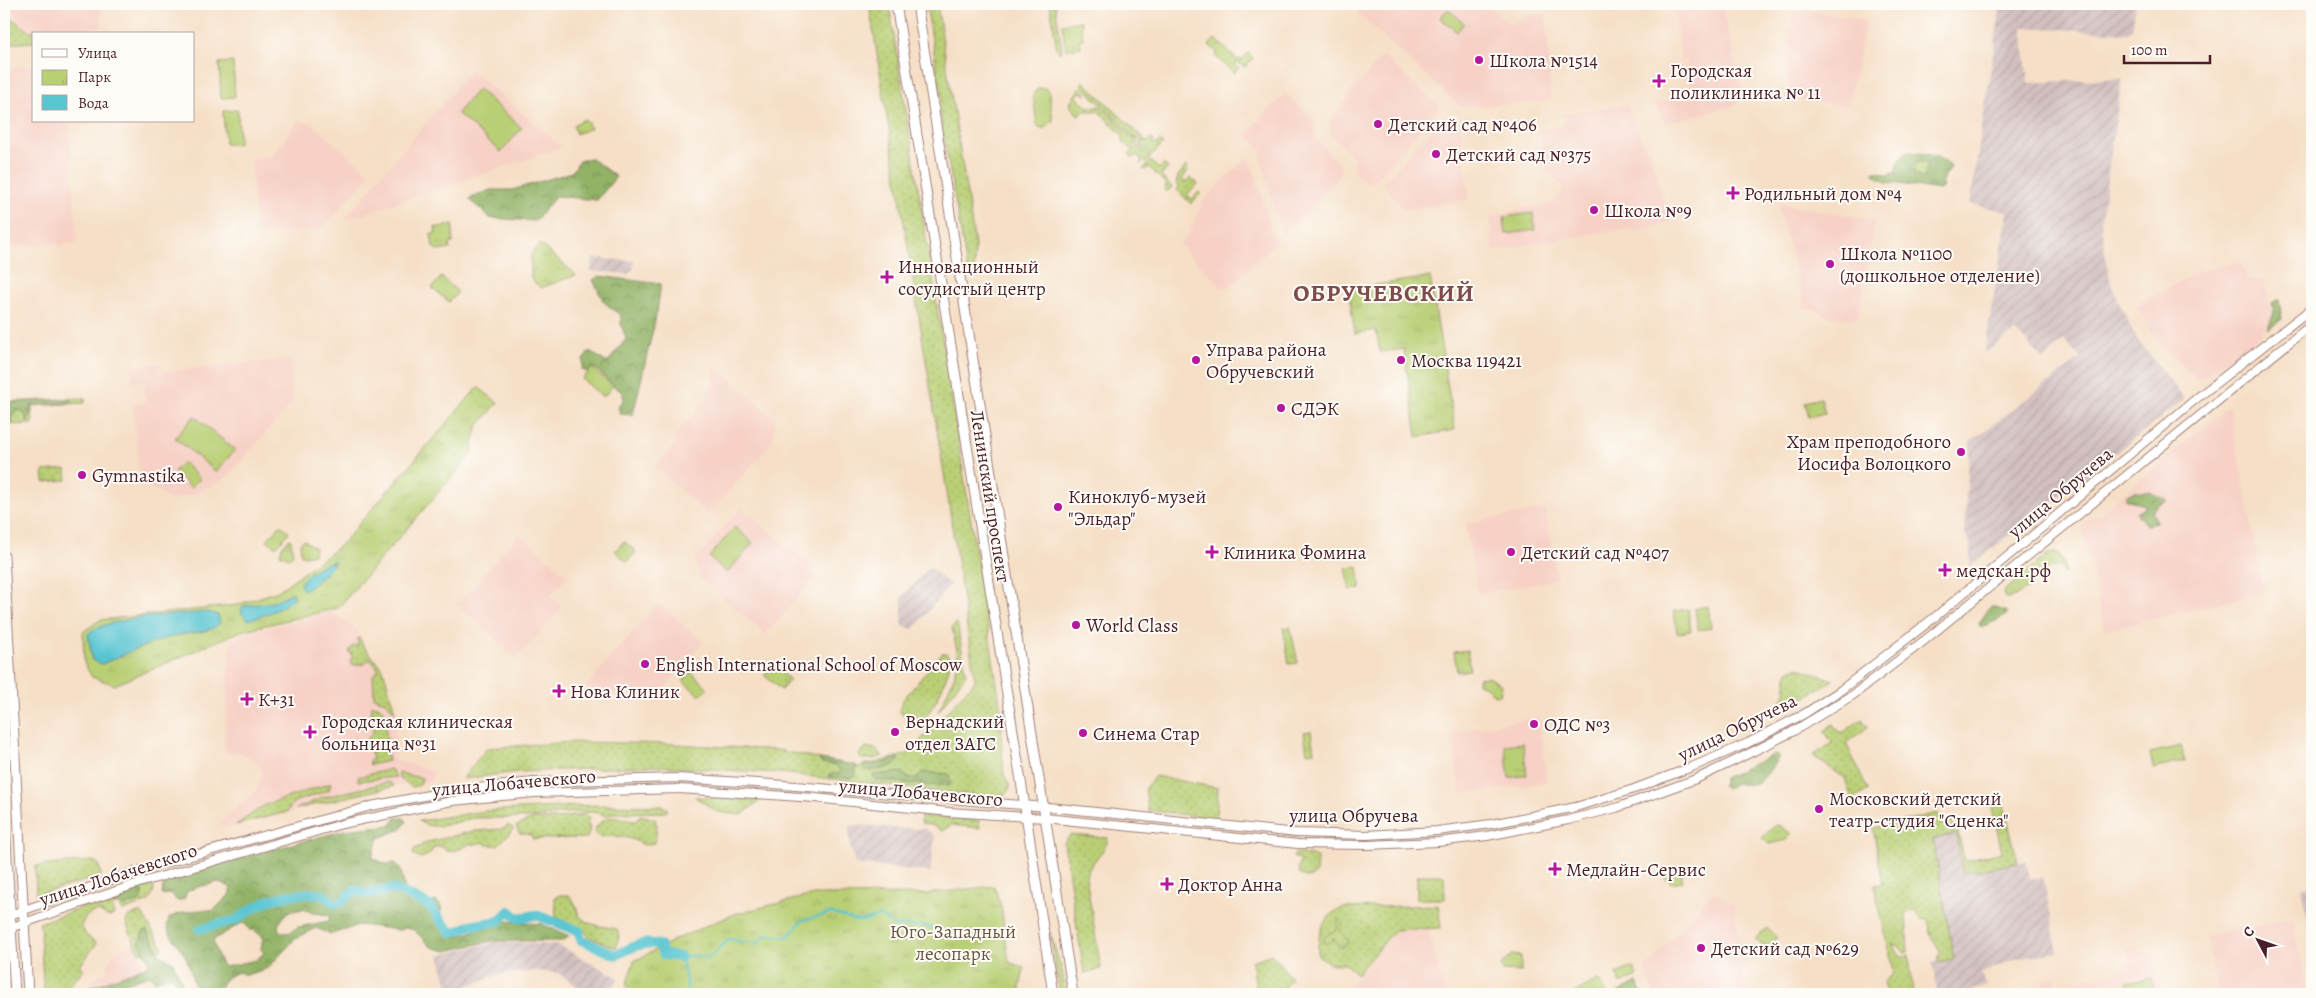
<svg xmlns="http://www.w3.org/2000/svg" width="2316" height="998" font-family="Alegreya,serif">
<defs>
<pattern id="industrial-furrows" width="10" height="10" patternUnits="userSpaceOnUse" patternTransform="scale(1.25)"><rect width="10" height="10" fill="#d2bfbf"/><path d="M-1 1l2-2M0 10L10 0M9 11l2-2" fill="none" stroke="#b6a4a4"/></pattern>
<pattern id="grass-dots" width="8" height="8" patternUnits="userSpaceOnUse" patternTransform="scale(1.25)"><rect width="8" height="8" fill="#b9cf74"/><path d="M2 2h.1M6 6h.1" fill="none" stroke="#a1b165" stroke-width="1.8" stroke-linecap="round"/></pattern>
<pattern id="forest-crowns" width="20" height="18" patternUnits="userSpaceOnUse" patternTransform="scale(1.25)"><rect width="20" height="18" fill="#92b266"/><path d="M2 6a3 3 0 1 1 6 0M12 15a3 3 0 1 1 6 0" fill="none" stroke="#799054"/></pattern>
<pattern id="park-tufts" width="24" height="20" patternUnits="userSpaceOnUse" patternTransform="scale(1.25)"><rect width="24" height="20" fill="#b9cf74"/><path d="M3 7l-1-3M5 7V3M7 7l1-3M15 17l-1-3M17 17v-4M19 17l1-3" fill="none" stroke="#a1b165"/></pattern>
</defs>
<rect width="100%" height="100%" fill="#fdfcf7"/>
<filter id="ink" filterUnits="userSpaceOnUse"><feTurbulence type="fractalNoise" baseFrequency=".02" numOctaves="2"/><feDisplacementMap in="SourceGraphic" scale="10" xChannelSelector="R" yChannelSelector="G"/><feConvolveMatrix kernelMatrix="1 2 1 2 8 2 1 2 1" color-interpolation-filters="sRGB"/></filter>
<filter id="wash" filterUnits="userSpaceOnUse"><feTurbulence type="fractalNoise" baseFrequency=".0096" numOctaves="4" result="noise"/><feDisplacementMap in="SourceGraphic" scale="20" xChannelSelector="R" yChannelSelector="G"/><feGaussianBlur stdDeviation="1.12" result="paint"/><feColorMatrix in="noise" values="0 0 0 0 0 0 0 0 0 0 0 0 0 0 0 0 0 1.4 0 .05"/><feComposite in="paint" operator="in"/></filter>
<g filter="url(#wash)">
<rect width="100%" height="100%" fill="#f6dfc6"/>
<g fill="#f7d1c6">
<path d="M4 4H100L102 27 29 31 16 22 14 10Z"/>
<path d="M1357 4H1485L1509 24H1515L1521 18 1528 15 1546 13 1551 96 1546 102 1461 107 1358 14Z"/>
<path d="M1673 4H1721L1742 90 1737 105 1665 123 1654 103 1692 96 1687 61H1681Z"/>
<path d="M1794 8 1866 21 1848 106 1789 98 1787 53Z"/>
<path d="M1383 56 1440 107 1371 184 1355 174 1354 158 1328 132 1332 129 1329 120 1347 100 1349 94Z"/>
<path d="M34 66V121H69L77 240 73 244 4 246V68Z"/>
<path d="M471 70 562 147 343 221Z"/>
<path d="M1285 93 1314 120V137L1341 166 1340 175 1308 212 1282 236 1260 155 1263 152 1246 134Z"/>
<path d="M1626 105 1654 164 1670 222 1645 229 1616 230 1493 251 1490 216 1553 203 1565 189 1547 172 1540 129 1560 127 1566 118 1561 114Z"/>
<path d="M1446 114 1460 125 1469 199 1403 210 1383 183Z"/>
<path d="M298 120 312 124 370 174 322 229 256 234 251 158 272 156Z"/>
<path d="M1247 157 1250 160 1276 242 1231 286 1222 288 1179 244 1190 233 1203 201Z"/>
<path d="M1778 204 1875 219 1858 319 1826 316 1821 311 1805 309Z"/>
<path d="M2240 262 2247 279 2256 281 2263 279 2273 313 2271 318 2257 339 2197 380 2160 344 2136 306 2198 272Z"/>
<path d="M290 359 293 401 228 476 197 494 170 500 140 480 133 405 146 403 144 381 133 382 131 366 159 363 160 372Z"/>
<path d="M716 367 775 419 773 441 708 515 655 467 677 442 673 438 709 397Z"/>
<path d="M2229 406 2264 593 2104 630 2082 524 2090 517 2099 514 2110 505Z"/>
<path d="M741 507 807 563 816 576 766 635 700 578 695 560Z"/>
<path d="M1545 509 1557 579 1478 594 1465 524Z"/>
<path d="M519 534 568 576 550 596 562 607 517 659 457 605Z"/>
<path d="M658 603 703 642 661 692 593 693 586 686Z"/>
<path d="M330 612 357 629 363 646 383 669 395 712 394 759 434 772 431 781 394 786 228 828 219 823 257 790 263 773 259 764 242 752 224 753 230 644 243 634Z"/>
<path d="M1539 717 1547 782 1461 794 1451 733Z"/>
<path d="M1713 891 1735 906 1745 989 1725 994H1654L1644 970Z"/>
<path d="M2292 918 2308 994H2218L2206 936Z"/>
<path d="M1428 930 1446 994H1352L1353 992 1348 987 1396 932Z"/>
<path d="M133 942 143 968 90 989 89 982 107 971 109 961 116 952Z"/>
<path d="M2139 945 2142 954 2151 952 2160 994H2041L2046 992 2044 980 2055 977 2057 985 2123 971 2130 960 2127 948Z"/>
</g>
<g fill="url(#industrial-furrows)">
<path d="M2001 4H2136L2132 29 2128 33 2022 27 2028 83 2122 78 2101 220 2107 266 2112 287 2136 338 2183 397V400L1970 566V542L1964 533 1970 442 2081 358 2064 340 2044 360 2016 331 1984 353 2008 212 1970 204Z"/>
<path d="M593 258 634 261 633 269 628 274 591 271Z"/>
<path d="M929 567 950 584 914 629 902 626V597Z"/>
<path d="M853 825 916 829 924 828 935 836 930 872 855 864 850 845 849 827Z"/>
<path d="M1956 834 1963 873 2026 861 2030 879 2043 877 2058 952 2015 959 1981 973 1987 986 1971 991V994H1938L1932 963 1954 958 1933 839Z"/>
<path d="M2312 885V938L2301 888Z"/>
<path d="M496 942 558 945 619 978 607 994H589L558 973 538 971 497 975 450 992 439 955Z"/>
</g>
<g fill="url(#grass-dots)" stroke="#827750" fill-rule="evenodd">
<path d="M869 4H889L1003 722 1001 738 1004 775 1010 786 1009 790 1003 796 997 795V798L780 773 653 766 518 772 462 779 487 748 572 742 676 744 778 750 859 767 908 754 975 681 949 505Z"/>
<path d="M926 4H937L975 245 974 272 971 277 968 274 938 104 942 100Z"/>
<path d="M1050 4H1055L1062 48 1060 53 1057 49Z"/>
<path d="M4 13 29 31 51 30 55 34H34V42L4 44Z"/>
<path d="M1083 81 1140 135 1138 141 1081 85Z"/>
<path d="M1080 87 1086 93 1085 96 1082 92 1076 95C1082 104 1089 110 1100 106L1138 143 1132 149 1123 142V136L1098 111H1082L1081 115H1078L1071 107 1070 103Z"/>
<path d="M1142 136 1144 141 1149 142 1150 138 1153 139V143L1158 144 1160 141 1163 144 1151 156 1140 145Z"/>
<path d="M1138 146 1151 158 1146 163 1143 160 1140 164 1142 160 1137 155 1133 158 1129 154Z"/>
<path d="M1151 161 1159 169 1164 164 1168 168 1161 176 1172 187 1166 192 1164 189 1167 185 1149 167 1145 170 1143 169Z"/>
<path d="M1186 166 1188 170 1182 180 1186 183 1191 177 1198 184 1187 195 1192 199 1199 192 1200 194 1191 204 1177 190 1179 187 1176 184 1178 176Z"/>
<path d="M85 398V403L32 406 33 424 5 425 4 402ZM59 400 73 402 34 404 31 406 30 417 24 411 17 410 12 416 11 403Z"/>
<path d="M66 469 67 480 44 482 43 471Z"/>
<path d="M2054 553 2059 554 2064 564 2065 573H2063L2061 566C2055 567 2049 568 2045 571 2031 581 2025 597 2005 598L2003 592 2047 555Z"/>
<path d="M957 622 966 674 938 712 954 677 958 655 952 628Z"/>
<path d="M360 638 363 646 383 669 395 712 386 702 374 697 373 675 379 670 370 659 364 664 352 665 350 660 353 658 349 651 353 646 358 645 357 639Z"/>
<path d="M942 653H946L951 660C946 681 937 703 924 719H909L899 711 902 701Z"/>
<path d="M1797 667 1833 680 1775 715 1785 693 1788 671Z"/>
<path d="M372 705 378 706 385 712 388 761 370 765 369 760 373 759 370 748 366 747 363 743 373 733V726L371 725Z"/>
<path d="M1862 719 1868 727 1846 743 1868 790 1852 800 1845 778 1813 756 1832 743 1824 731 1833 724 1838 732H1844Z"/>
<path d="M866 747 875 749 883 756 874 759H861L859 755Z"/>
<path d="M391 769 396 777 358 781V777Z"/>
<path d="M398 773 422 778 420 785 412 787 399 778Z"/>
<path d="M1155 776 1218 788 1216 819 1148 810 1145 788Z"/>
<path d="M389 782 394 786 296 809 321 798Z"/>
<path d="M331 783 329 790 294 802 287 812 236 825 265 805Z"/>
<path d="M695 797 757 799 759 801 742 815 718 812Z"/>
<path d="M2003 801 2018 863 1963 873 1956 834 1933 839 1954 959 1938 962 1940 951 1930 934 1929 920 1920 919 1914 910 1906 913 1908 952H1904L1899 946 1892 944 1901 956 1909 955 1913 994H1887L1884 982 1894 972 1874 885 1883 884 1873 828 1938 813 1940 824 1955 820 1965 861 2002 852 1991 803Z"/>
<path d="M595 805 662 806 668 809 666 812 614 813 606 816C586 806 549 817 526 818 509 819 492 817 475 818 458 820 434 833 419 821L485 811Z"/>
<path d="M584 814 590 818 587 822 590 829 587 838 533 839 531 835 519 833 516 826 533 819H557Z"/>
<path d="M640 815 655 819 657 825 655 843 644 845C632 837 614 834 599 837L595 832V829C608 811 617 819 636 821Z"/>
<path d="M921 816 979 821 980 828 951 825 942 831 934 826 921 823Z"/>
<path d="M508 825 513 828V830L498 845H487L483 842 472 845 470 843C461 850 457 851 445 850L441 846 434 847 430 854 421 858 413 854 414 849 422 846 423 843 474 831 503 829Z"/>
<path d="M1070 835 1108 838C1106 853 1091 859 1086 877L1101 969 1084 973 1064 843Z"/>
<path d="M1296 853 1317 857 1316 874 1309 878 1298 874 1300 860 1293 857Z"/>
<path d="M93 861 99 864 101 876 36 895 35 866Z"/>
<path d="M1417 875H1444L1445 899H1417Z"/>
<path d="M149 883 153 884 154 892 149 901 123 911 118 904 112 906 114 915 109 917 98 911C89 913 85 916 81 926L86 935 97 943 80 966 84 969 62 994H44L40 934 42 932 39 923Z"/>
<path d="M560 895H569C575 901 575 905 578 912 583 926 604 926 617 929L619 937 616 948 589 937 583 929 556 917 555 897Z"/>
<path d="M1438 905 1441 928 1395 930 1357 974 1345 964H1330L1318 955C1317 936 1323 913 1344 908Z"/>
<path d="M141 912 163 948 158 951 153 939 139 942 144 952 139 953 126 923 128 917Z"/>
<path d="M1050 933 1062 970 1066 994H1060Z"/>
<path d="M1272 954 1291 978 1284 987 1290 994H1257L1252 961Z"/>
</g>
<g fill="url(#forest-crowns)" stroke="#6e6848" fill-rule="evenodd">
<path d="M1906 152C1918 152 1943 155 1951 167L1941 183 1943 187 1940 190 1886 182 1875 175 1874 171 1887 174 1896 172 1900 159Z"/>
<path d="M591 158 616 177 597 200 556 196 535 221 490 218 469 199 490 190H512L572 172 579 161Z"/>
<path d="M599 276 661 284 657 312 633 415 620 414 618 406 624 399 621 391C610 386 604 373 592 367L588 372 582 370 583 360 590 351 607 363 626 339 621 324V316L604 302 593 280Z"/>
<path d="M2277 300H2279L2282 319 2267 329 2274 313 2272 303Z"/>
<path d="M51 400H71L73 403 34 404 31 406 28 423 24 412 18 409 12 416 13 422H6V410L11 403Z"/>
<path d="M2135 492H2148L2168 500 2166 502 2159 504 2152 511 2156 520V523L2146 525 2136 513 2147 506 2126 499V495Z"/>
<path d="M1991 606 2007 612 2006 616 1981 628 1979 623Z"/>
<path d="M1775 754 1779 757C1768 773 1760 790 1737 783L1726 789 1722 786 1724 778Z"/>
<path d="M899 758 900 760C891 769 875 772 863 770L864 764H879Z"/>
<path d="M819 759 856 765V776L849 778 830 777 828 774H839L840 770 836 765 821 763Z"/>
<path d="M901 772 909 778H917L922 772 949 774 951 785 936 786 875 780 873 775Z"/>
<path d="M396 818H404L407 821 401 829 379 838 372 858 386 864 394 863 400 867 407 898 421 905 436 901 442 907 437 924 456 937 505 921 541 924 569 936 563 941H492L446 951 431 947 414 930 406 928 399 930 361 925 331 934 316 928 295 939 268 968 246 975 239 972C227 975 221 982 218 994H197L186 957 169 932 167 924 170 917C184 912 198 908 213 911L229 895 231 887 216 882C206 887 197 885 187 892L184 899 177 901 171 893 162 895 163 886 176 878 259 853 345 830 391 825ZM303 909 313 913 330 915 329 921 298 927 289 933 279 931 278 925 287 912ZM242 923 247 925 249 930H254L263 937 261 949 264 953 256 960 225 967 221 963 213 942 216 938Z"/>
<path d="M138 888 144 893 140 901 123 907 119 903 115 904 113 899Z"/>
<path d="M147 930 159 954 173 962 182 982 184 992 171 975 155 981 149 975 106 990 107 994H73L148 966 149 961 139 942 143 932Z"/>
<path d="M1637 982 1642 994H1615Z"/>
</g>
<g fill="url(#park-tufts)" stroke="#827750">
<path d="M1081 21 1083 39 1079 40 1081 47 1066 50 1062 24Z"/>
<path d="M1215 39 1237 59 1241 60 1248 53 1253 58 1245 67 1237 62 1235 65 1239 68 1234 73 1215 56 1218 53 1209 45Z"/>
<path d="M585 119 591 128 576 134 573 125Z"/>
<path d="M1916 162 1927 163 1924 179 1914 174 1915 171 1911 170 1912 166H1916Z"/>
<path d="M453 224V243L449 244 450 249 438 251 433 247 431 234 436 233 435 227H446V225Z"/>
<path d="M540 244 576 275 541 288 531 279V254Z"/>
<path d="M1430 277 1455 430 1417 437 1404 349 1380 352 1376 330 1355 334 1348 289Z"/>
<path d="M478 387 498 403 477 427 471 455 338 608 241 631 115 685 92 677 84 663 83 632 100 620 237 605 278 591 341 545Z"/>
<path d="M1821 398 1825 413 1809 417 1805 402Z"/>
<path d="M289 539 291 540 293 555 289 558 280 554 282 547Z"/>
<path d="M304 540 315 548 314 554 306 556 301 555 300 543Z"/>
<path d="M624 541 636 552 627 562 615 551Z"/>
<path d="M1688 609 1691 631 1677 633 1674 611Z"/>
<path d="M1290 626 1298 663 1289 664 1283 627 1286 629 1291 628Z"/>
<path d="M1467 650 1470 670 1457 672 1454 652Z"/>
<path d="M773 665 790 680 781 690 764 675Z"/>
<path d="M1488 677 1502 685 1500 695H1494L1486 687 1478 684V678Z"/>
<path d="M1311 731 1314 752 1307 753 1304 732Z"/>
<path d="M1523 743 1527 775 1509 778 1505 745Z"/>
<path d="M1779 825 1790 833 1787 840 1769 844 1762 838 1773 827Z"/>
<path d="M1682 866V881L1671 883 1660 873Z"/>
<path d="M994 886 1001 906 1009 962 1024 968 1019 994H643L626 986 634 961 678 938 734 914 813 895 925 894Z"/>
<path d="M1338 920H1341L1343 925 1340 931 1349 942 1341 948 1334 939 1326 944 1323 939 1329 933 1335 932 1338 928Z"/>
<path d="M1767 928 1777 938 1766 949 1755 939Z"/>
<path d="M1511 955 1521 956V972L1503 971 1501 966Z"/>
</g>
<g fill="#b9cf74" stroke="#827750">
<path d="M1448 9 1464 23 1457 32 1440 18Z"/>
<path d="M233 62 235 97 221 98 219 63Z"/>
<path d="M1037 88H1046L1049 93 1053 121 1045 128H1040L1037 124 1033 95Z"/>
<path d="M478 89 522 128 501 152 457 113Z"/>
<path d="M238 110 239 144H225L223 111Z"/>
<path d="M1533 213 1535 230 1506 234 1504 217Z"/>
<path d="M441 277 458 292 449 302 432 288Z"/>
<path d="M592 368 613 386 603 397 582 379Z"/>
<path d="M194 416 235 450 216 472 175 438Z"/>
<path d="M183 462 200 479 191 488 174 471Z"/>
<path d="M281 525 289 532 276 547 267 540Z"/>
<path d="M735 527 753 543 727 573 709 557Z"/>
<path d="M1358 567 1361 589 1350 590 1346 568Z"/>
<path d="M1708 606 1711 628 1698 630 1695 608Z"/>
<path d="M691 672 708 688 700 696 683 681Z"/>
<path d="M2181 746 2185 761 2153 769 2150 753Z"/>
<path d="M1633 967 1637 976 1621 984 1616 974Z"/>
<path d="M2151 978 2154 994H2129L2127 983Z"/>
<path d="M1597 980 1601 982 1607 994H1572Z"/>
</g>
<g fill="#59c5d1" stroke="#52727e">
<path d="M335 561C331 569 312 588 303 590L300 584C306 573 322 563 335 561Z"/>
<path d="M291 593 294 594V598C280 610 266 615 248 620L242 614 241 609 244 606 273 602Z"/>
<path d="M208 612 218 615 220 623C211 633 193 632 180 635 152 641 128 653 102 664L92 660 88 634C103 617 183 614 208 612Z"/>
</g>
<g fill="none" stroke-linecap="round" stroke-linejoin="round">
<path stroke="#59c5d1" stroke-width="2" d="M687 994 688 990 681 957 696 955 709 958 729 939 757 944 765 935 789 937 801 921 831 913 856 921H864L880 916 894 926H926L943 932 965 937 987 931"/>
<path stroke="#59c5d1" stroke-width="10" d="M200 929 236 920 252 909 270 900 290 895 313 893 324 895 335 904 342 902 353 891H359L366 894 393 889 408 895 430 906 441 921 452 933 469 926 499 921 509 911 518 918 536 915 579 931 581 940 616 955C631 948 643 940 659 945L664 955 681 957"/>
</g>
</g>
<g filter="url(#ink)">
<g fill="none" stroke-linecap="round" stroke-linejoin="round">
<defs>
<g id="secondary">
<path d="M4 917 137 871 371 806 450 791 533 782 678 778 772 784 1058 808 1297 833 1366 835 1437 831 1491 824 1576 807 1634 789 1692 767 1748 743 1804 714 1841 690 1935 617 2197 398 2312 308"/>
<path d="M4 930 139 883 342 824 452 801 534 793 679 789 815 798 949 812 1045 818 1298 844 1367 845 1438 842 1487 836 1568 820 1616 808 1696 779 1734 761 1792 732 1853 695 1925 640 2312 324"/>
</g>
<g id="primary">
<path d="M896 4 1021 781 1053 994"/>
<path d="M917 4 1073 994"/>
<path d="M4 556 28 994"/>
<path d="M4 807 15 994"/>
</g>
</defs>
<use href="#secondary" stroke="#a07f78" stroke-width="10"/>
<use href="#primary" stroke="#a07f78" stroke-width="11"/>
<use href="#secondary" stroke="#fff" stroke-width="8"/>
<use href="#primary" stroke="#fff" stroke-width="9"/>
</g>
</g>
<g fill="#b5179e" stroke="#fdfcf7" stroke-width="2">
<circle cx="1479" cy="60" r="5"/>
<path d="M1656.5 73.5h5v5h5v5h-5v5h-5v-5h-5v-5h5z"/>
<circle cx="1378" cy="124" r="5"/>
<circle cx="1436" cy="154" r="5"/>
<path d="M1730.5 185.5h5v5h5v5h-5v5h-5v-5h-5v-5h5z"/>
<circle cx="1594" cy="210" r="5"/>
<circle cx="1830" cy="264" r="5"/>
<path d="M884.5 269.5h5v5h5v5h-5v5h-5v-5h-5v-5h5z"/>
<circle cx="1196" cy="360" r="5"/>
<circle cx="1401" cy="360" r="5"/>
<circle cx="1281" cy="408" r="5"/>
<circle cx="1961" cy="452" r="5"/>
<circle cx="82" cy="475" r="5"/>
<circle cx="1058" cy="507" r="5"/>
<path d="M1209.5 544.5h5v5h5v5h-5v5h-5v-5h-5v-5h5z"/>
<circle cx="1511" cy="552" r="5"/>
<path d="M1942.5 562.5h5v5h5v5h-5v5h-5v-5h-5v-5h5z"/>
<circle cx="1076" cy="625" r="5"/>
<circle cx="645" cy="664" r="5"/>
<path d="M556.5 683.5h5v5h5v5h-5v5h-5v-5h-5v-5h5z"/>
<path d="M244.5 691.5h5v5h5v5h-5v5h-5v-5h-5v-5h5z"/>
<circle cx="1534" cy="724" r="5"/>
<path d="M307.5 724.5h5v5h5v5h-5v5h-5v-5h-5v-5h5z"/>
<circle cx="895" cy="732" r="5"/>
<circle cx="1083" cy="733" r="5"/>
<circle cx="1819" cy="809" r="5"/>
<path d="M1552.5 861.5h5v5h5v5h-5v5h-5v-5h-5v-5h5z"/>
<path d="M1164.5 876.5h5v5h5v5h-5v5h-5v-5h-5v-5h5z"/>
<circle cx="1701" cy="948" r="5"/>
</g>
<g text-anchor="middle" stroke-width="4" stroke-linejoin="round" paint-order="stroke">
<g font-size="19" fill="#4a1f2b" stroke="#fdfcf7" text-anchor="start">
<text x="1489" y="67">Школа №1514</text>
<text x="1670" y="77">Городская<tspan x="1670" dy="22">поликлиника № 11</tspan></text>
<text x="1388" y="131">Детский сад №406</text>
<text x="1446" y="161">Детский сад №375</text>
<text x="1744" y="200">Родильный дом №4</text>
<text x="1604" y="217">Школа №9</text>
<text x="1840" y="260">Школа №1100<tspan x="1840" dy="22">(дошкольное отделение)</tspan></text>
<text x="898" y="273">Инновационный<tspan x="898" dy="22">сосудистый центр</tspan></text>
<text x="1206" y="356">Управа района<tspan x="1206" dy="22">Обручевский</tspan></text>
<text x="1411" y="367">Москва 119421</text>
<text x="1291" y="415">СДЭК</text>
<text x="1951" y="448" text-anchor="end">Храм преподобного<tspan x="1951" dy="22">Иосифа Волоцкого</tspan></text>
<text x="92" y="482">Gymnastika</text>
<text x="1068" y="503">Киноклуб-музей<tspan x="1068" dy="22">"Эльдар"</tspan></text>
<text x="1223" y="559">Клиника Фомина</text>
<text x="1521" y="559">Детский сад №407</text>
<text x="1956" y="577">медскан.рф</text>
<text x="1086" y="632">World Class</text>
<text x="655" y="671">English International School of Moscow</text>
<text x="570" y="698">Нова Клиник</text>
<text x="258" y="706">К+31</text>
<text x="321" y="728">Городская клиническая<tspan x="321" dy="22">больница №31</tspan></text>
<text x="905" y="728">Вернадский<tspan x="905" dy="22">отдел ЗАГС</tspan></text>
<text x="1544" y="731">ОДС №3</text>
<text x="1093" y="740">Синема Стар</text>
<text x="1829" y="805">Московский детский<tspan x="1829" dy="22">театр-студия "Сценка"</tspan></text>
<text x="1566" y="876">Медлайн-Сервис</text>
<text x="1178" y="891">Доктор Анна</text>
<text x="1711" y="955">Детский сад №629</text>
</g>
<g font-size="19" fill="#4a1f2b" stroke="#fdfcf7">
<text transform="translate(2060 492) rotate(-40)" y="7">улица Обручева</text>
<text transform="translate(991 496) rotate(81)" y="7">Ленинский проспект</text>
<text transform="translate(1737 727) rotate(-26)" y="7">улица Обручева</text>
<text transform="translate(514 782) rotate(-5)" y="7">улица Лобачевского</text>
<text transform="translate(921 792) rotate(5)" y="7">улица Лобачевского</text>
<text x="1354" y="822">улица Обручева</text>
<text transform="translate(118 874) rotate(-18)" y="7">улица Лобачевского</text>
</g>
<g font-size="19" fill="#6b5441" stroke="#fdfcf7">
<text x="953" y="938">Юго-Западный<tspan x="953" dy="22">лесопарк</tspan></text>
</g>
<g font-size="24" font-weight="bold" letter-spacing="1" fill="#7e4c4d" stroke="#fdfcf7">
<text x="1384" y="301">ОБРУЧЕВСКИЙ</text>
</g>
</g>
<rect width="2316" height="998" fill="none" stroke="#fdfcf7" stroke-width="20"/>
<rect x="32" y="32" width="162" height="90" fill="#fdfcf7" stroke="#b5a4a5"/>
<rect x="42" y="49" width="25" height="8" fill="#ffffff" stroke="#b5a4a5"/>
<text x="78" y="58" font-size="15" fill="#4a1f2b">Улица</text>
<rect x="42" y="70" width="25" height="15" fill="url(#park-tufts)" stroke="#b5a4a5"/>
<text x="78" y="82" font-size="15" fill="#4a1f2b">Парк</text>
<rect x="42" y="95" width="25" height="15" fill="#59c5d1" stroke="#b5a4a5"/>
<text x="78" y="108" font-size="15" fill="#4a1f2b">Вода</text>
<g transform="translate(2258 940) rotate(311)" stroke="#fdfcf7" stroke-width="4" paint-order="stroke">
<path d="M0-4L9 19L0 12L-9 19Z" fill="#4a1f2b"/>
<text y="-8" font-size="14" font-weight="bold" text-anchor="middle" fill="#4a1f2b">С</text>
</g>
<path d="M2124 55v8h86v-8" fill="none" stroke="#4a1f2b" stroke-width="2.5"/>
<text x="2131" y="55" font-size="15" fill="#4a1f2b" stroke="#fdfcf7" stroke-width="4" paint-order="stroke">100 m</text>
</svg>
